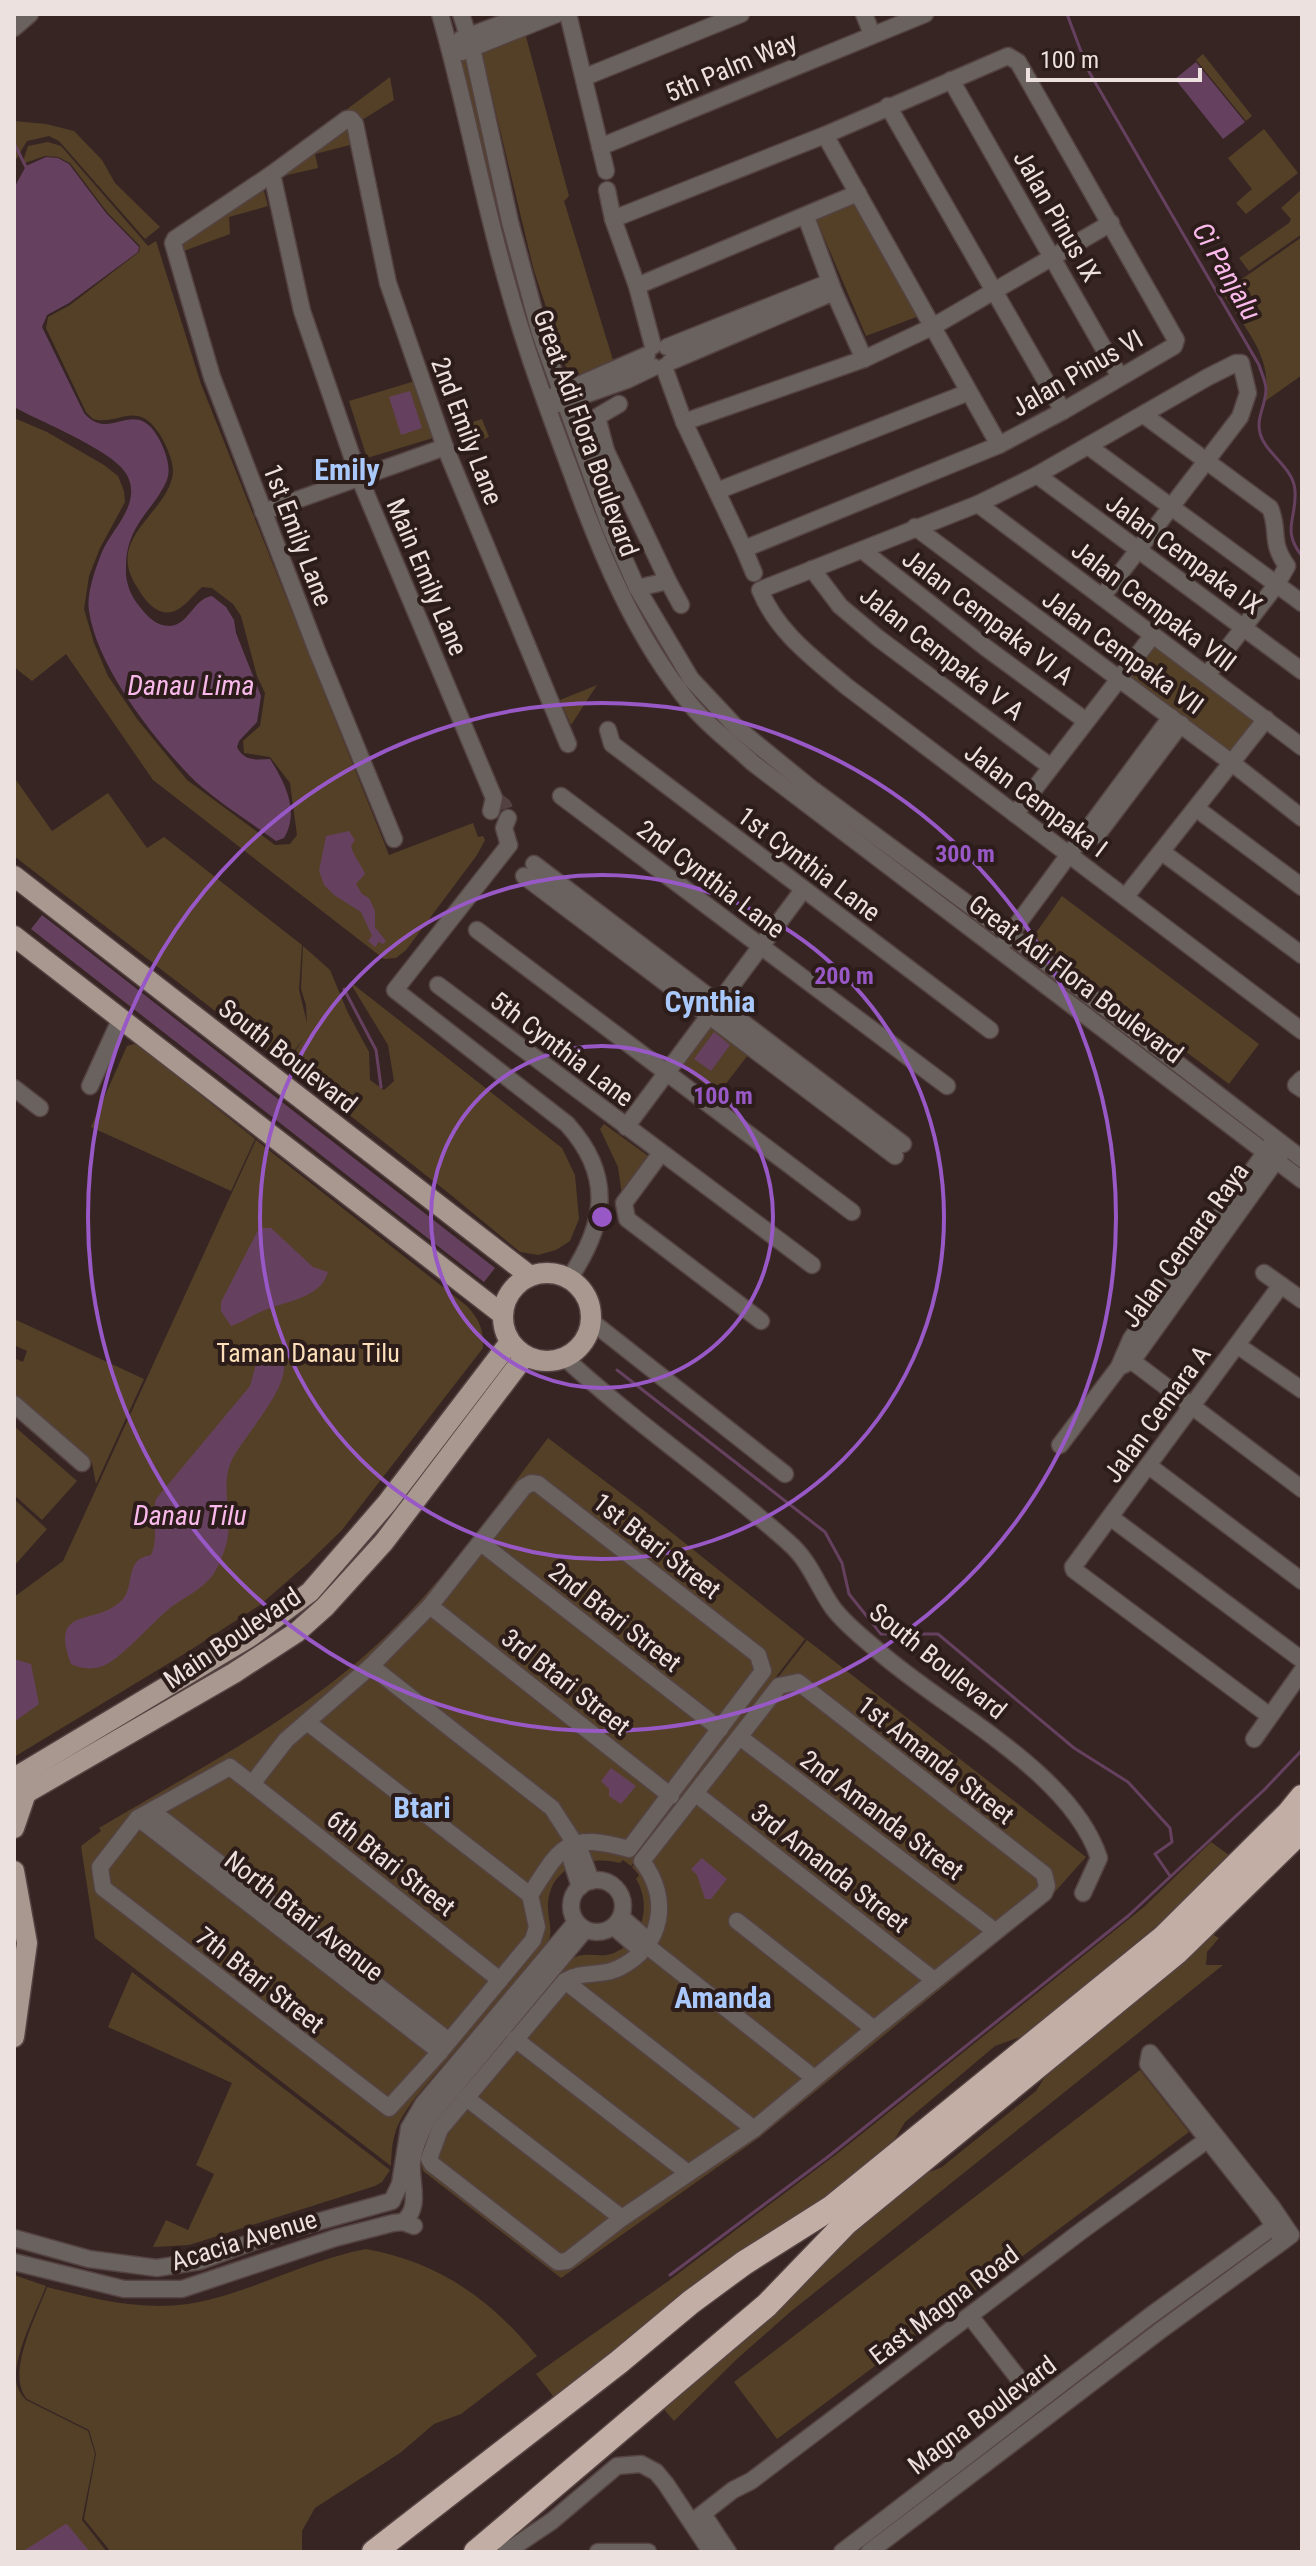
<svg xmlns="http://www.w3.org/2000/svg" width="1316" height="2566" font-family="'Roboto Condensed',sans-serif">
<rect width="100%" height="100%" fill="#372524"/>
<g fill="#544026">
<path d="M525 33 569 196 564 201 613 360 580 374 566 367 534 271 482 55 488 47Z"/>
<path d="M1203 54 1252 116 1246 121 1196 60Z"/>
<path d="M467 59 516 276 554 386 547 388 510 277 460 60Z"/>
<path d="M390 77 394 100 362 120 342 113Z"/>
<path d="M14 121 46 124 74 131 102 160 115 183 160 227 145 239 59 141 49 136 27 141 14 163Z"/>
<path d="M342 127 350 129 354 144 315 154 318 168 283 176Z"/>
<path d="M1264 129 1298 173 1246 214 1236 203 1252 189 1228 158Z"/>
<path d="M48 142 61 146 148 246 156 241 201 384 389 855 473 823 478 837 483 836 485 840 477 855 406 950 396 958 384 959 153 780 66 654 32 681 14 667V418L47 432 104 465 118 476 124 491 125 502 100 548 89 576 84 609 94 643 108 676 137 719 187 780 275 845 290 844 297 835 290 783 270 757 244 753 243 741 260 726 265 693 257 676 241 616 233 604 212 588 202 587C191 597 179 616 163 612 151 609 143 597 137 587 104 537 168 514 173 473 174 460 163 437 155 428 135 402 116 426 93 419L86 412 46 328 48 317 70 305 139 252 140 246 107 212 70 163 58 157 45 156 22 164 28 146Z"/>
<path d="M253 189 264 191 268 206 229 217 230 234 181 252 182 241Z"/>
<path d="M1302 189V234L1249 271 1239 258 1289 223 1291 219 1281 208Z"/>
<path d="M851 198 919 316 866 336 814 214Z"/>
<path d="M1302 237V375L1264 402C1276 360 1244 327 1222 293Z"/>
<path d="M415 381 433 438 367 458 349 401Z"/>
<path d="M482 419 489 437 462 447 455 428Z"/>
<path d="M1152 642 1255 720 1229 754 1127 676Z"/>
<path d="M597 685 571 725 560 700Z"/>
<path d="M16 780 52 831 108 793 147 848 164 837 302 945 299 990 307 1023 306 1005 301 989 303 946 330 970 348 1013 369 1052 370 1080 384 1090 394 1081 388 1045 349 981 562 1148 575 1175 579 1219 570 1241 556 1250 538 1255 520 1252 451 1195 286 1065 304 1038 284 1064 14 856Z"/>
<path d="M1062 896 1259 1044 1229 1084 1033 937Z"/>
<path d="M709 1020 751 1051 718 1094 677 1063Z"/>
<path d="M134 1044 141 1047 255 1139 231 1191 91 1127 127 1046Z"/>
<path d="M604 1124 651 1158 622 1195 618 1167 600 1129Z"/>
<path d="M256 1140 467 1306C479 1319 484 1330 483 1348L342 1530 308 1563 260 1605 189 1651 14 1757V1597L63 1561Z"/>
<path d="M14 1319 144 1379 96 1484 92 1463 14 1394V1358L23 1362 27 1351 14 1345Z"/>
<path d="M14 1426 77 1481 42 1520 14 1495Z"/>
<path d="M548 1438 651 1516 805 1639 631 1866 623 1860 620 1863C588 1855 550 1866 548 1904 547 1918 554 1930 548 1942L415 2098C396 2124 392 2134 391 2166L95 1938 81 1846 101 1831 99 1828C184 1777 274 1731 350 1668 429 1604 487 1518 548 1438Z"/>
<path d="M14 1499 47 1529 14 1566Z"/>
<path d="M807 1640 1086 1857 1044 1904 760 2137 561 2278 423 2171C416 2151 428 2133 439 2115L572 1959C584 1950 600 1959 614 1953 643 1940 652 1905 636 1879L639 1875 632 1867Z"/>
<path d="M1211 1842 1233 1858 1195 1894 1023 2036 995 2046 905 2122 890 2147 829 2196 557 2401 536 2374 667 2282 838 2153 1144 1907Z"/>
<path d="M1212 1934 1219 1938 1207 1952 1206 1965H1223L789 2313 737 2359 674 2421 663 2408 840 2242 915 2178 942 2167 1036 2091 1050 2069Z"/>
<path d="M132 1972 390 2170 382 2182 375 2186 189 2245 153 2247 166 2220 188 2230 214 2174 196 2165 232 2083 108 2027Z"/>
<path d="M1140 2070 1189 2132 777 2439 734 2382Z"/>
<path d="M366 2249C438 2262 491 2299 537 2356L461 2414 434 2424 400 2453 315 2508 302 2531V2552H111L84 2519 96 2454 89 2430 27 2399C5 2374 37 2315 47 2287 95 2299 144 2312 194 2303 253 2292 307 2260 366 2249Z"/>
<path d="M14 2275 46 2286C37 2310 15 2352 16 2378 16 2387 20 2393 26 2400L88 2431 95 2454 82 2520 107 2552H14Z"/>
</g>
<g fill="#66415f">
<path d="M1196 62 1245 122 1223 139 1175 79Z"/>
<path d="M46 157 58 158 69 164 106 213 139 247 138 252 69 303 47 315 42 327 84 413C109 442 131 401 154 431 162 442 171 463 168 476 166 485 161 491 157 498 139 522 126 537 126 568 125 582 131 597 140 607 148 617 156 626 170 626 189 625 193 599 212 596L226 607 234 620 236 633 261 696 257 722 239 741 237 747C244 761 255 760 270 759 285 783 300 811 284 838L276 841C249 821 211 798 189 775 151 735 97 666 89 611 86 594 96 567 102 552 113 527 142 504 127 475 115 451 39 421 14 407V188L26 166Z"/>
<path d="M410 391 422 428 401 435 389 397Z"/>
<path d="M349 831 355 840 351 846C353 855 361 864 365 874L356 884 362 894 369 898 375 911V927L386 941 383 944 379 942 375 947 368 941 372 936 361 912 334 895 324 885 319 871 326 836Z"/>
<path d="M42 915 495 1268 484 1282 31 929Z"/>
<path d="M714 1032 730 1045 711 1071 694 1059Z"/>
<path d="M263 1228H271L313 1267 328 1272C321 1298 286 1301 265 1310 254 1314 243 1322 231 1326L221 1311V1302L257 1232Z"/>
<path d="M270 1355 281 1356C298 1381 241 1438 231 1462 220 1487 233 1515 227 1541 225 1551 219 1566 213 1575 204 1588 183 1598 170 1608 152 1622 119 1662 100 1667 90 1670 79 1668 71 1664 48 1603 97 1628 123 1599 135 1585 124 1559 151 1555 160 1536 150 1519 156 1499L250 1386 258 1357Z"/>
<path d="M14 1659 31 1664 39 1704 14 1722Z"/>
<path d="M611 1768 636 1786 621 1804 609 1796V1789L601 1781Z"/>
<path d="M702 1858 727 1879 711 1899H705L697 1875 691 1869Z"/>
<path d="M67 2524 90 2552H22L64 2525Z"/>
</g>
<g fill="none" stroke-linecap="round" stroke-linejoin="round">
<g stroke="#66415f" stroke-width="3">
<path d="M1067 14 1088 70 1259 365C1261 372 1266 382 1266 389 1266 405 1256 417 1260 433 1265 454 1294 467 1295 491 1297 518 1281 530 1302 556"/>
<path d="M14 143 27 169"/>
<path d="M344 989 376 1050 381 1087"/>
<path d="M617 1370 825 1532 842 1563 849 1594 881 1634H938L1074 1748 1128 1782 1170 1828 1172 1842 1155 1854 1170 1876"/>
<path d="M670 2275 829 2156 1128 1916 1264 1790 1302 1750"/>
</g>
<path stroke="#524140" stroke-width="16" stroke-dasharray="16 8" stroke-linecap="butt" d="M494 798 504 806 508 818"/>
<defs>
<g id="minor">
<path d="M440 14C465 101 481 191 506 279 524 345 548 410 572 474 601 555 636 638 691 705 708 726 733 744 753 763L1302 1180"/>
<path d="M461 14 472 48 510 222 540 333 610 527 637 588 691 679 736 727 812 789 1018 941 1302 1159"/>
<path d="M568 14 606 171"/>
<path d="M864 14 872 34"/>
<path d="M14 28 30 14"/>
<path d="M461 39 527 14"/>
<path d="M462 52 557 14"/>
<path d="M1008 56 1018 62 1176 340 1174 346 1063 411 999 445 825 135Z"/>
<path d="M585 77 741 14"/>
<path d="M951 80 1120 377"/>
<path d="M888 106 1063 411"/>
<path d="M600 147 925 14"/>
<path d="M272 174 302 311 359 477 494 798 491 811"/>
<path d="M607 190 613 219 637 286 653 346"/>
<path d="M806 217 834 292 864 359"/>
<path d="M613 219 825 135"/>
<path d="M637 286 858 193"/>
<path d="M667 347 830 282"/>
<path d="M670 362 834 292"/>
<path d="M664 367 684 422 744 549 999 445"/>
<path d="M553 396 647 355"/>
<path d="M559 404 627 380 654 367"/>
<path d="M1144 415 1270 508C1280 531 1269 541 1287 566L1277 584 1207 675"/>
<path d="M684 422 864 359 934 326 1111 223"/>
<path d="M1088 446 1302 603"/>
<path d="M606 451 597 417 619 404"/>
<path d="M587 459 606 451 668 581 637 588"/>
<path d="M1037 475 1302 671"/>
<path d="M717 491 969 392"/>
<path d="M978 504 1302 747"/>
<path d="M263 512 445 447"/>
<path d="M915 527 1232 763 1302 818"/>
<path d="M744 549 754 573"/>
<path d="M862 550 985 647 1086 721"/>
<path d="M812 569 840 606 878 638 1051 767"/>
<path d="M668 581 681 605"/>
<path d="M1102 597 1240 417 1248 393 1241 363H1236L1208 377 1037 475 978 504 760 590C777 632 813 658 846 686L1302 1031"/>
<path d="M608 730 612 744 990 1030"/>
<path d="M561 796 947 1086"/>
<path d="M1197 809 1302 887"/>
<path d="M1015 814 1153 635"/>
<path d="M508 818 504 828 509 845"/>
<path d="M1097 835 1181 724"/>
<path d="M394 839 317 651 212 377 173 243 175 239 272 174 347 119H351L355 124 388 283 445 447 568 744"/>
<path d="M509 845 395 990 567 1124C614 1176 606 1224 569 1279"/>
<path d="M1162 852 1302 955"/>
<path d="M534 864 903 1144"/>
<path d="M524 876 895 1156"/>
<path d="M1126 896 1266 719"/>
<path d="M477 930 852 1212"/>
<path d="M1005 941 1171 717"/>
<path d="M438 985 812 1265"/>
<path d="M1302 1079 1296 1085 1302 1089"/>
<path d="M90 1086 121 1018"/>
<path d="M14 1088 40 1108"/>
<path d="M626 1127 803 890"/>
<path d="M661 1153 624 1203 627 1219 761 1321"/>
<path d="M1264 1273 1302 1300"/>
<path d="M591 1321 785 1474"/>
<path d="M1237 1345 1302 1390"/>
<path d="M1124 1355 1302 1489"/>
<path d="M565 1358C636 1424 717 1478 789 1543 810 1561 818 1587 833 1608 845 1624 862 1637 877 1650 943 1709 1071 1771 1099 1858L1083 1893"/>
<path d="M1119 1367 1132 1361 1282 1152"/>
<path d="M14 1404 82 1463"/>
<path d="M1060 1445 1119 1367 1131 1339 1270 1146"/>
<path d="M1149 1466 1302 1581"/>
<path d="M531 1483 538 1484 758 1655 763 1671 629 1849C566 1832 562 1845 530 1895L537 1927 533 1940 440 2052 389 2108 103 1888 100 1867 138 1818 230 1767 252 1784 286 1740 371 1666 430 1606 524 1487Z"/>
<path d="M1110 1517 1302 1660"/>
<path d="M481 1543 720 1729"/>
<path d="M430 1606 671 1796"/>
<path d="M371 1666 552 1808 581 1853 591 1881"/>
<path d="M798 1682 1044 1874 1047 1886 1044 1893 874 2029 754 2129 622 2218 567 2261 558 2262 432 2164 429 2159 440 2129 565 1981C583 1970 602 1977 619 1968 663 1946 671 1899 642 1861L779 1686Z"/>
<path d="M1270 1716 1074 1570 1073 1567 1281 1285"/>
<path d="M307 1722 530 1895"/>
<path d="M741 1738 995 1931"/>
<path d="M1254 1739 1302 1671"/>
<path d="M252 1784 500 1980"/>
<path d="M696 1794 934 1980"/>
<path d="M152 1811 449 2041"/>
<path d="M138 1818 440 2052"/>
<path d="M572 1843 570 1856 580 1887"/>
<circle cx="597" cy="1906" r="26"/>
<path d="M621 1917 642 1935 646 1945 814 2078"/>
<path d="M737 1921 874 2029"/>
<path d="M614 1927 635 1945H646"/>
<path d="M565 1981 754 2129"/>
<path d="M515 2039 688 2173"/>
<path d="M465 2097 622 2218"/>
<path d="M403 2222C422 2207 410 2183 412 2162 414 2147 420 2134 427 2120L585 1930"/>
<path d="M14 2238 89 2259 157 2268 200 2261 274 2234 392 2201 400 2184 409 2128 423 2104 576 1922"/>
<path d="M14 2262 124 2289H182L335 2238 393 2223 403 2222 414 2226"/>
<path d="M970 2316 1026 2388"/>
<path d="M703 2514 728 2552"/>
<path d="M692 2522 733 2490 751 2481 1084 2229 1214 2135"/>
<path d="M506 2552 552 2521 617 2466 641 2464 656 2472 666 2484 711 2552"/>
<path d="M598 2552H648"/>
<path d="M842 2552 1150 2316 1281 2221"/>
<path d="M869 2552 1161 2330 1283 2241 1291 2235 1272 2207 1150 2053 1148 2064 1265 2212 1283 2241"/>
</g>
<g id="major">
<path d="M14 876 530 1276"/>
<path d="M14 936 502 1314"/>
<circle cx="547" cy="1317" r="44"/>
<path d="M14 1778 251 1636 310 1592 387 1503 510 1342"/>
<path d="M14 1800 234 1673 297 1632 325 1607 384 1542 525 1356"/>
<path d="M14 1828 26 1793"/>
<path d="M14 1871 27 1943 14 2037"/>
</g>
<g id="highway">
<path d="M374 2552 619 2362 691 2302 744 2263 831 2208 1164 1937 1289 1813 1302 1797"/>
<path d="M476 2552 767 2305 846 2223 1177 1952 1302 1830"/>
</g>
</defs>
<use href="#minor" stroke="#544342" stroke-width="19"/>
<use href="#major" stroke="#544342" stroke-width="23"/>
<use href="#highway" stroke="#544342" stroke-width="27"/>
<use href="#minor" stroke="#6a625e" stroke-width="16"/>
<use href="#major" stroke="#a99890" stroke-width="20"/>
<use href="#highway" stroke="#c2aea4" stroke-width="24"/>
</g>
<g fill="none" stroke="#9859c7" stroke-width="4">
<circle cx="602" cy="1217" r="171"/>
<circle cx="602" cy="1217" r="342"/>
<circle cx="602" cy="1217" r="514"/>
</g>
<g text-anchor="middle" stroke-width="8" stroke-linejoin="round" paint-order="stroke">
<g font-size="26" fill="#ede1e0" stroke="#2c1c1a">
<text transform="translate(731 67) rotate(-23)" y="9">5th Palm Way</text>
<text transform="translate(1057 216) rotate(60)" y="9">Jalan Pinus IX</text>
<text transform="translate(1077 373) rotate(-30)" y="9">Jalan Pinus VI</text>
<text transform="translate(467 431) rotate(69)" y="9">2nd Emily Lane</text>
<text transform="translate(586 433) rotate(70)" y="9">Great Adi Flora Boulevard</text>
<text transform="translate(298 535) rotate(69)" y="9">1st Emily Lane</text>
<text transform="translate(1184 554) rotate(36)" y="9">Jalan Cempaka IX</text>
<text transform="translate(427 577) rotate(67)" y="9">Main Emily Lane</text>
<text transform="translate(1154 606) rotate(37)" y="9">Jalan Cempaka VIII</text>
<text transform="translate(988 617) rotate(37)" y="9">Jalan Cempaka VI A</text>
<text transform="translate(1123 652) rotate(36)" y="9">Jalan Cempaka VII</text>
<text transform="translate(942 653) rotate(38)" y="9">Jalan Cempaka V A</text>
<text transform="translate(1036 800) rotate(37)" y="9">Jalan Cempaka I</text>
<text transform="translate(809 864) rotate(37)" y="9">1st Cynthia Lane</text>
<text transform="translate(711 879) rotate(37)" y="9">2nd Cynthia Lane</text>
<text transform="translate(1076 979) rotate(37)" y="9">Great Adi Flora Boulevard</text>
<text transform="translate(562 1049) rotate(37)" y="9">5th Cynthia Lane</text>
<text transform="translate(288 1056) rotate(38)" y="9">South Boulevard</text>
<text transform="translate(1185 1245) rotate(-54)" y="9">Jalan Cemara Raya</text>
<text transform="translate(1157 1414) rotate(-54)" y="9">Jalan Cemara A</text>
<text transform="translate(657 1546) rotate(38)" y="9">1st Btari Street</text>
<text transform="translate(615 1617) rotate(38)" y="9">2nd Btari Street</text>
<text transform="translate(232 1638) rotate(-34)" y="9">Main Boulevard</text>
<text transform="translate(938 1661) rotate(39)" y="9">South Boulevard</text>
<text transform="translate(566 1682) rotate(38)" y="9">3rd Btari Street</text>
<text transform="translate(936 1760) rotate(38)" y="9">1st Amanda Street</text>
<text transform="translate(882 1815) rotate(37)" y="9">2nd Amanda Street</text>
<text transform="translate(391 1863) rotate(38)" y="9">6th Btari Street</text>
<text transform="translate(830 1868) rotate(38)" y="9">3rd Amanda Street</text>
<text transform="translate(304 1916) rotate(38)" y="9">North Btari Avenue</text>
<text transform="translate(260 1980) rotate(38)" y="9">7th Btari Street</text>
<text transform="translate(244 2240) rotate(-17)" y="9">Acacia Avenue</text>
<text transform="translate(944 2305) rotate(-37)" y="9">East Magna Road</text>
<text transform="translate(982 2415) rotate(-37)" y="9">Magna Boulevard</text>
</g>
<g font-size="26" fill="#fcdeb9" stroke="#2c1c1a">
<text x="308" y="1362">Taman Danau Tilu</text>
</g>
<g font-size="28" font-style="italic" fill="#f9b9eb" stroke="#2c1c1a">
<text transform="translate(1227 271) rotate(60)" y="10">Ci Panjalu</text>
<text x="191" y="695">Danau Lima</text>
<text x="190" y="1525">Danau Tilu</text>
</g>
<g font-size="30" font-weight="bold" fill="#a9c9fc" stroke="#2c1c1a">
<text x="347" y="480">Emily</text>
<text x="710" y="1012">Cynthia</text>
<text x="422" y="1818">Btari</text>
<text x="723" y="2008">Amanda</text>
</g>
</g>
<circle cx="602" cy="1217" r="12" fill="#9859c7" stroke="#2c1c1a" stroke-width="4"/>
<g font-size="24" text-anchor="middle" font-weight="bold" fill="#9859c7" stroke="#2c1c1a" stroke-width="8" stroke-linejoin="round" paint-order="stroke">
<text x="965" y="862">300 m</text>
<text x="844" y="984">200 m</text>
<text x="723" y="1104">100 m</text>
</g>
<rect width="1316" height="2566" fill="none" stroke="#ede1e0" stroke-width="32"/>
<path d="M1028 68v12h172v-12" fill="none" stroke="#ede1e0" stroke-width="4"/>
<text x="1040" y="68" font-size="24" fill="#ede1e0" stroke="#2c1c1a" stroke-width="6" paint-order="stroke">100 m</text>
</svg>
